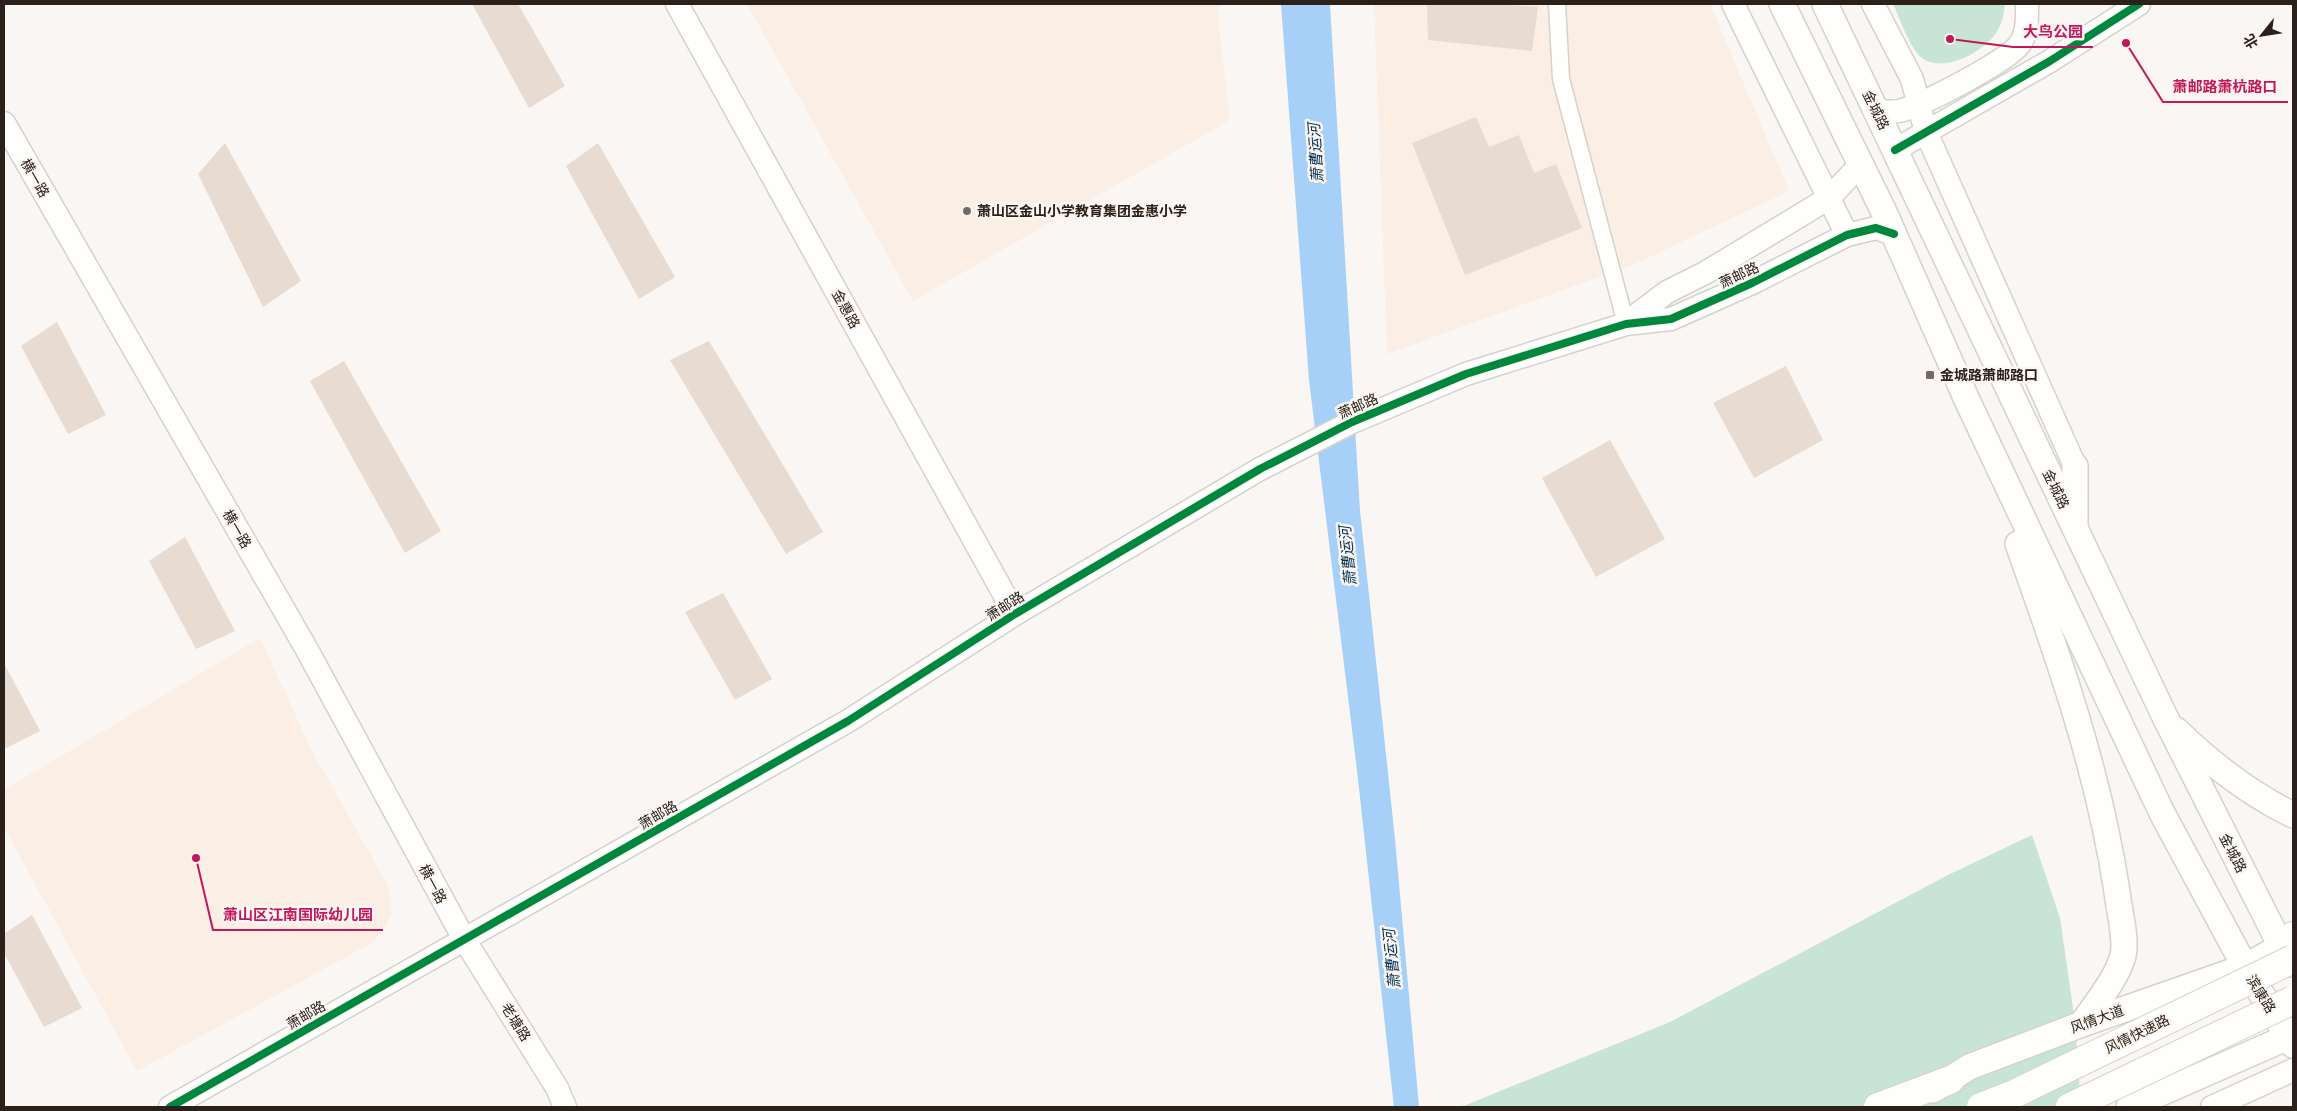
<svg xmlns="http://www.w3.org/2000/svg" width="2297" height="1111" font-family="Figtree,'Noto Sans SC',sans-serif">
<rect width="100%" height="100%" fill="#f9f6f4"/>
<g fill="#faeee5">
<path d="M747 4H1220L1218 20 1230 120 913 301Z"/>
<path d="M1374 4H1710L1789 191 1637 263 1387 354Z"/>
<path d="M260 638 311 749 389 888 392 915 375 941 137 1071 4 827V790Z"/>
</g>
<g fill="#c8e4d6">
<path d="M1893 4H2005C2004 14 2002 24 1996 33 1984 51 1947 72 1925 60 1911 53 1900 18 1893 4Z"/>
<path d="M2032 835 2060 918 2075 1022 2081 1107H1454L1466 1105 1670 1022 1948 875Z"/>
</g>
<path fill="#a6d0f8" d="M1281 4H1330L1360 511 1395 839 1419 1107H1394L1357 770 1309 380Z"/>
<g fill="#e7dbd2">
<path d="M472 4H518L565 86 529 108Z"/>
<path d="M1427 4H1509V5L1538 7 1532 51 1428 40Z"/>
<path d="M1476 117 1489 147 1519 135 1534 173 1556 164 1582 228 1465 275 1412 143Z"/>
<path d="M225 143 301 281 263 307 198 174Z"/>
<path d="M598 143 675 277 639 299 566 166Z"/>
<path d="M57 322 106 415 68 434 21 346Z"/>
<path d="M709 341 823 532 786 554 670 360Z"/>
<path d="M344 361 441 531 405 553 310 381Z"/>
<path d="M1786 366 1823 440 1754 478 1713 403Z"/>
<path d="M1610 440 1665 539 1596 577 1542 478Z"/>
<path d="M185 537 235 631 196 649 149 561Z"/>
<path d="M723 593 772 679 735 700 685 612Z"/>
<path d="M4 663 40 731 4 749Z"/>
<path d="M32 915 82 1008 44 1027 4 953V934Z"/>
</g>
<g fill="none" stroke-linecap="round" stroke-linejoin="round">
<defs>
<path id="street" d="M1557 4 1561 79 1626 324"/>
<g id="secondary">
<path d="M677 4 1015 614"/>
<path d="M1733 4 1847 235"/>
<path d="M1873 4 1912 79 1926 132 2075 466"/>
<path d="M1876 111C1883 111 1892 112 1899 111 1920 107 2007 61 2019 45 2028 34 2027 17 2027 4"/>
<path d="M4 123 306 648 464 939 557 1088 565 1107"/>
<path d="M1895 150 2050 61 2139 4"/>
<path d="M1626 323 1667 292 1705 273 1829 198 1861 164"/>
<path d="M170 1107 848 721 1015 614 1260 469 1352 422 1466 374 1626 324 1671 319 1752 283 1847 235 1876 228 1894 234"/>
<path d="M2212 1107 2293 1070"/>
</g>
<g id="primary">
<path d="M1782 4 1885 214 1967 400 2162 813 2245 967 2293 1045"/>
<path d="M1825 4 2166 719 2290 964"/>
<path d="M2075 524V466"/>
<path d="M2018 544C2059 658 2099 772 2117 892 2119 910 2127 939 2123 956 2117 978 2095 1005 2082 1024"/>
<path d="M2176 730C2211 764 2250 794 2293 815"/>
<path d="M1933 1090 1969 1067 2082 1024 2245 967 2280 947 2293 944"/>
<path d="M2129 1107 2288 1037H2293"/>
</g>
<g id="highway">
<path d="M2280 947 2293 936"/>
<path d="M1878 1107 1950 1080"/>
</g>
</defs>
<use href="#street" stroke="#d7d1cc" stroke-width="19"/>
<use href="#secondary" stroke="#d7d1cc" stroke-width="25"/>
<use href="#primary" stroke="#d7d1cc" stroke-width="28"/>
<use href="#highway" stroke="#d7d1cc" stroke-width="30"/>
<use href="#street" stroke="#fefefd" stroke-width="16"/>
<use href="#secondary" stroke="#fefefd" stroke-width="22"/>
<use href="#primary" stroke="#fefefd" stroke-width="25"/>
<use href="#highway" stroke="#fefefd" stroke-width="28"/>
<defs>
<g id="highway-bridge">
<path d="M1981 1107 2014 1094 2293 959"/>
<path d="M2070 1107 2293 1000"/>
</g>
</defs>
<use href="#highway-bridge" stroke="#d7d1cc" stroke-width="30" stroke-linecap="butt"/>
<use href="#highway-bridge" stroke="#fefefd" stroke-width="28"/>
<defs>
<g id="cycleway">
<path d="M1895 150 2050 61 2139 4"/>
<path d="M170 1107 848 721 1015 614 1260 469 1352 422 1466 374 1626 324 1671 319 1752 283 1847 235 1876 228 1894 234"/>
</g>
</defs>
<use href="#cycleway" stroke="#fbf6f2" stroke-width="11"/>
<use href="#cycleway" stroke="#00873e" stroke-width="8"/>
</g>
<g fill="#736c66" stroke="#fbf6f2" stroke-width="2">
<circle cx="967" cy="211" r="5"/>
<rect x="1925" y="370" width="10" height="10" rx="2.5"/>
</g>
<g text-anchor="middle" stroke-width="5" stroke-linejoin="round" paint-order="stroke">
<g font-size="14" fill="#2b211a" stroke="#fbf6f2">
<text transform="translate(1876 110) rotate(64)" y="5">金城路</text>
<text transform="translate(35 178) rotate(60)" y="5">横一路</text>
<text transform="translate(1739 275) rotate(-25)" y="5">萧邮路</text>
<text transform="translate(846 309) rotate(61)" y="5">金惠路</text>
<text transform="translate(1358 406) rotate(-24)" y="5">萧邮路</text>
<text transform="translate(2056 489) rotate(64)" y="5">金城路</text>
<text transform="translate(237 529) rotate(60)" y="5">横一路</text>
<text transform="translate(1005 606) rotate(-32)" y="5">萧邮路</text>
<text transform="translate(658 815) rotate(-30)" y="5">萧邮路</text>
<text transform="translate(2233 853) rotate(63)" y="5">金城路</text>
<text transform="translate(433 884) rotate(62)" y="5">横一路</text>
<text transform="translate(2261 994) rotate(58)" y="5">滨康路</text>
<text transform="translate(306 1015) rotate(-30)" y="5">萧邮路</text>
<text transform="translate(2097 1019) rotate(-20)" y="5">风情大道</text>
<text transform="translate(516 1022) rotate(58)" y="5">老塘路</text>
<text transform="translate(2137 1034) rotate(-26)" y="5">风情快速路</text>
</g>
<g font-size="14" font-weight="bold" fill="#2b211a" stroke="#fbf6f2" text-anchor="start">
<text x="977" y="216">萧山区金山小学教育集团金惠小学</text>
<text x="1940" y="380">金城路萧邮路口</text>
</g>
<g font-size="15" font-style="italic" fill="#003054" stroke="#fbf6f2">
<text transform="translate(1316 153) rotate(-94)" y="5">萧曹运河</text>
<text transform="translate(1348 556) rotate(-96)" y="5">萧曹运河</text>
<text transform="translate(1392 959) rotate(-96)" y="5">萧曹运河</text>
</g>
</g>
<path fill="none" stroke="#c2185b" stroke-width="2" d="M1950 39L2013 47H2093M2126 43L2163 102H2288M196 858L213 930H383"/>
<g fill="#c2185b" stroke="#fbf6f2" stroke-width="2">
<circle cx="1950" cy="39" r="5"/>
<circle cx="2126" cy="43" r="5"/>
<circle cx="196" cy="858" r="5"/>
</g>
<g font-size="15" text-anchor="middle" font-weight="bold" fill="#c2185b" stroke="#fbf6f2" stroke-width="5" stroke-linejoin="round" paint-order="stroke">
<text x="2053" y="37">大鸟公园</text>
<text x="2225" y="92">萧邮路萧杭路口</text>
<text x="298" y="920">萧山区江南国际幼儿园</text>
</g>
<rect width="2297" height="1111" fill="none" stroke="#2b211a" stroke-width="10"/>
<g transform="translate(2262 35) rotate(240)" stroke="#fbf6f2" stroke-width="4" paint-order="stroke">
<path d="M0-4L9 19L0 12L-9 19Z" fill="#2b211a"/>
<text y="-8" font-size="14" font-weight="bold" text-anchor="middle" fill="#2b211a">北</text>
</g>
</svg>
